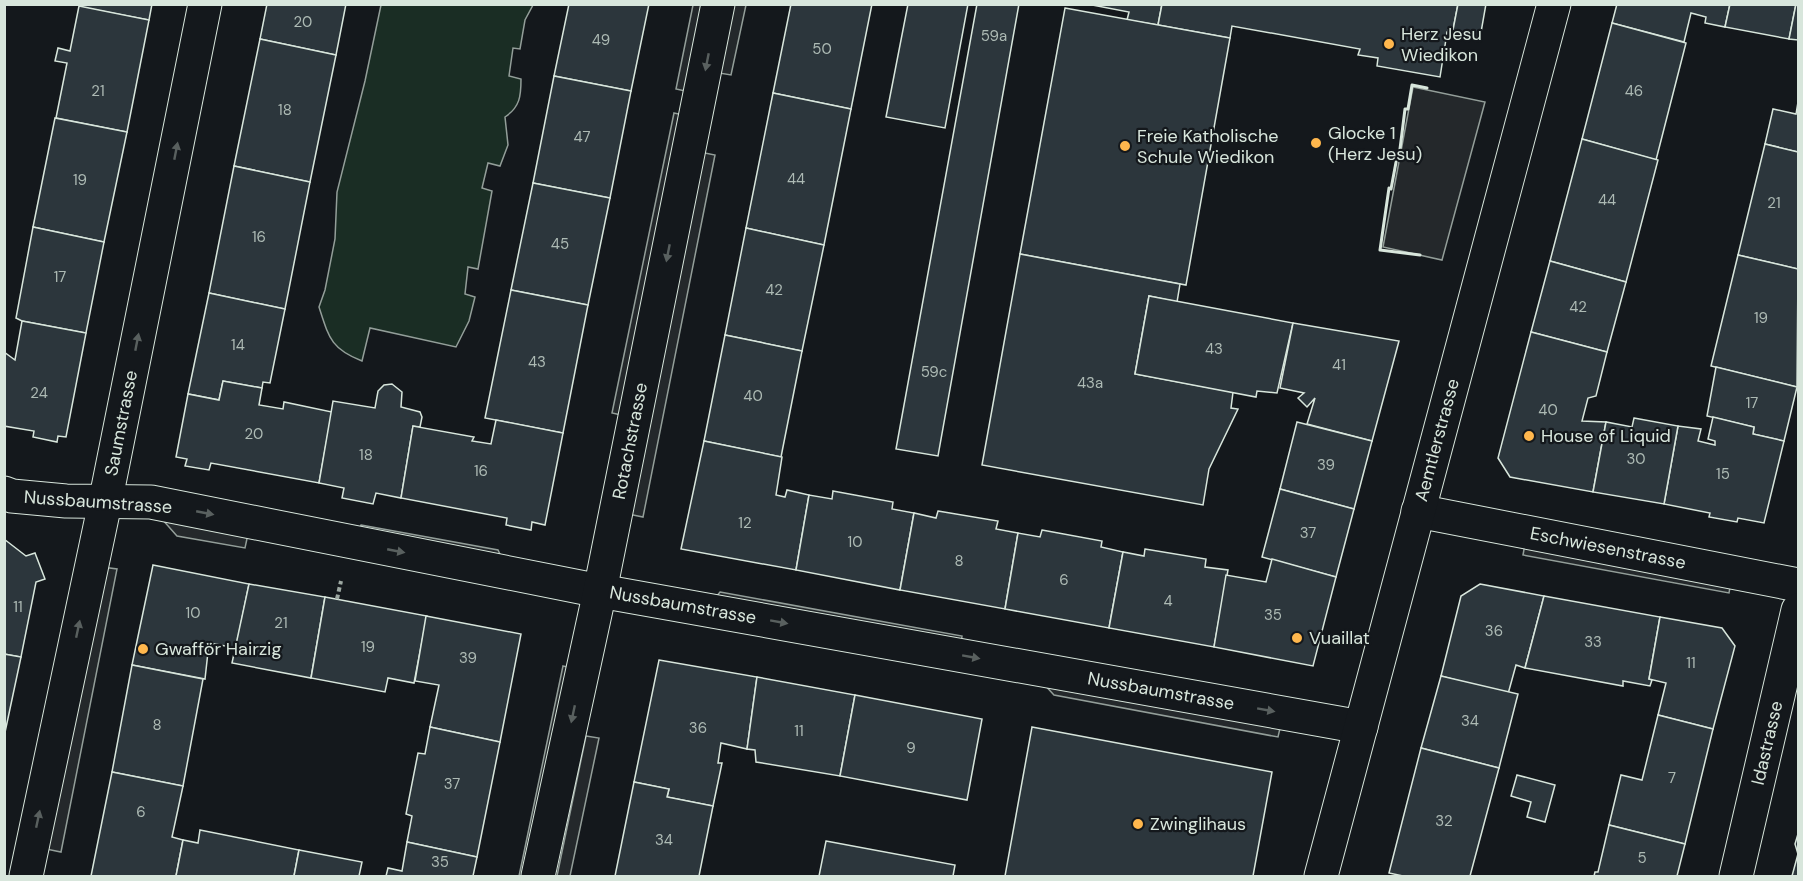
<svg xmlns="http://www.w3.org/2000/svg" width="1803" height="881" font-family="'DM Sans',sans-serif">
<rect width="100%" height="100%" fill="#14181c"/>
<path fill="#1a2d24" stroke="#939e99" stroke-width="1.5" d="M381 5H533L525 20 520 49 513 48 509 76 521 79C521 96 520 107 505 117L508 145 500 166 488 163 482 188 492 191 478 269 468 267 465 294 475 297 469 321 456 347 370 328 362 361C331 349 329 338 319 307L325 290 335 239 337 192 365 81Z"/>
<g fill="#24282b" stroke="#939e99" stroke-width="1.5">
<path d="M693 5H708L690 92 676 89Z"/>
<path d="M733 5H746L731 75 719 73Z"/>
<path d="M1413 87 1485 102 1442 260 1383 247Z"/>
<path d="M674 113 688 116 626 416 612 413Z"/>
<path d="M700 152 715 155 643 517 628 514Z"/>
<path d="M161 518 248 534 245 548 177 536Z"/>
<path d="M361 525 498 550 507 570 357 538Z"/>
<path d="M1525 544 1731 582 1729 593 1523 555Z"/>
<path d="M102 567 117 569 61 852 46 849Z"/>
<path d="M720 592 962 636 960 650 712 602Z"/>
<path d="M563 666 577 669 534 876H519Z"/>
<path d="M1041 681 1281 724 1278 737 1054 695Z"/>
<path d="M586 736 599 738 570 876H557Z"/>
</g>
<g fill="#2c363c" stroke="#d8e6dc" stroke-width="1.5">
<path d="M81 4H152L149 20 80 7Z"/>
<path d="M267 4H346L336 55 260 39Z"/>
<path d="M569 4H649L631 91 554 76Z"/>
<path d="M791 4H872L851 109 773 93Z"/>
<path d="M908 4H968L945 128 886 117Z"/>
<path d="M977 4H1019L938 456 896 449Z"/>
<path d="M1087 4H1162L1158 25 1127 20 1129 12Z"/>
<path d="M1162 4H1458L1453 30H1448L1447 33 1440 77 1377 66 1378 58 1358 55 1360 49 1232 26 1230 38 1158 25Z"/>
<path d="M1458 4H1486L1480 38 1447 33 1448 30H1453Z"/>
<path d="M1617 4H1730L1725 27 1705 23 1706 17 1691 13 1684 42 1612 23Z"/>
<path d="M1730 4H1796L1789 39 1725 27Z"/>
<path d="M1796 4H1798V40L1789 39Z"/>
<path d="M79 6 149 20 127 132 56 118 67 63 55 61 58 48 70 51Z"/>
<path d="M1065 8 1230 38 1186 285 1020 254Z"/>
<path d="M1612 23 1686 43 1656 160 1582 139Z"/>
<path d="M260 39 336 55 310 182 234 166Z"/>
<path d="M554 76 631 91 610 198 533 183Z"/>
<path d="M773 93 851 109 824 245 746 228Z"/>
<path d="M1798 102V152L1765 144 1773 109 1796 114Z"/>
<path d="M55 118 127 132 104 242 33 227Z"/>
<path d="M1582 139 1658 160 1626 282 1550 261Z"/>
<path d="M1765 144 1798 152V269L1738 255Z"/>
<path d="M234 166 310 182 285 309 209 293Z"/>
<path d="M533 183 610 198 588 305 511 290Z"/>
<path d="M33 227 104 242 86 333 22 321 16 318Z"/>
<path d="M746 228 824 245 802 351 725 335Z"/>
<path d="M1020 254 1180 284 1177 302 1149 296 1135 374 1233 392 1231 408 1238 409 1209 469 1203 505 982 465Z"/>
<path d="M1738 255 1798 269 1797 387 1711 366Z"/>
<path d="M1550 261 1626 282 1607 352 1531 332Z"/>
<path d="M511 290 588 305 563 433 485 418Z"/>
<path d="M209 293 285 309 270 383 263 382 262 388 223 381 219 400 188 394Z"/>
<path d="M1149 296 1293 323 1277 393 1257 391 1256 397 1135 374Z"/>
<path d="M22 321 86 333 66 437 58 436 57 442 33 437 34 431 4 426V352L15 360Z"/>
<path d="M1293 323 1399 341 1372 441 1307 424 1315 398 1307 407 1298 398 1304 393 1280 388Z"/>
<path d="M1531 332 1607 352 1596 396 1588 398 1582 421 1606 422 1593 492 1510 477 1498 458Z"/>
<path d="M725 335 802 351 781 457 704 441Z"/>
<path d="M1716 367 1797 387 1784 441 1753 434 1754 427 1707 416Z"/>
<path d="M223 381 262 388 259 405 283 409 284 402 332 412 319 483 211 463 209 470 185 466 187 459 176 457 188 394 219 400Z"/>
<path d="M392 384 402 392 401 407 420 412 422 417 420 427 413 426 401 498 376 493 373 504 342 498 344 488 319 483 333 401 375 408 378 391 384 385Z"/>
<path d="M1713 417 1754 427 1753 434 1784 441 1764 523 1738 518 1737 522 1709 517 1710 513 1664 504 1678 426 1701 429 1698 441 1715 445V441L1708 439Z"/>
<path d="M1634 418 1678 426 1664 504 1593 492 1606 422 1632 427Z"/>
<path d="M496 420 563 433 545 525 532 522 531 530 506 525 507 518 401 498 413 426 474 437 472 441 491 444Z"/>
<path d="M1297 422 1372 441 1354 509 1280 489Z"/>
<path d="M704 441 782 457 776 495 785 497 787 490 809 495 796 570 681 549Z"/>
<path d="M1280 489 1354 509 1336 577 1262 557Z"/>
<path d="M833 491 893 502 892 509 914 513 900 590 796 570 809 495 832 499Z"/>
<path d="M938 511 998 521 996 529 1018 533 1005 609 900 590 914 513 936 518Z"/>
<path d="M1042 530 1102 541 1101 547 1123 552 1109 628 1005 609 1018 533 1040 537Z"/>
<path d="M4 539 26 556 35 553 45 579 36 582 21 657 4 654Z"/>
<path d="M1145 549 1206 559 1205 567 1228 570 1214 647 1109 628 1123 552 1144 556Z"/>
<path d="M1272 559 1336 577 1313 666 1214 647 1226 575 1266 582Z"/>
<path d="M153 565 249 584 236 648 209 643 205 679 132 665Z"/>
<path d="M249 584 325 597 311 678 232 663Z"/>
<path d="M1480 584 1544 596 1525 668 1516 665 1508 694 1441 676 1461 596Z"/>
<path d="M1544 596 1660 617 1649 679 1652 680 1650 686 1623 681V686L1525 668Z"/>
<path d="M325 597 427 616 414 683 388 678 385 692 311 678Z"/>
<path d="M426 616 521 634 500 742 430 727 439 685 415 681Z"/>
<path d="M1660 617 1722 628 1735 646 1713 729 1658 715 1666 683 1649 679Z"/>
<path d="M4 654 21 657 4 737Z"/>
<path d="M659 660 757 677 747 749 721 743 718 763H722L713 806 667 797 669 789 634 782Z"/>
<path d="M132 665 203 679 183 786 112 772Z"/>
<path d="M1441 676 1518 694 1499 768 1421 748Z"/>
<path d="M757 677 855 695 840 776 756 762 755 750 747 749Z"/>
<path d="M855 695 982 719 967 800 840 776Z"/>
<path d="M1658 715 1713 729 1685 844 1609 825 1621 775 1642 780Z"/>
<path d="M430 727 500 742 477 857 407 842 412 816 406 814 418 753 425 754Z"/>
<path d="M1032 727 1272 772 1253 876H1005Z"/>
<path d="M1421 748 1499 768 1470 876H1403L1389 873Z"/>
<path d="M112 772 183 786 172 837 183 840 176 876H91Z"/>
<path d="M1517 775 1555 785 1545 822 1527 817 1531 802 1511 796Z"/>
<path d="M634 782 669 789 667 797 713 806 699 876H615Z"/>
<path d="M1609 825 1685 844 1677 876H1594L1595 872H1598Z"/>
<path d="M200 830 299 850 294 876H176L183 840 198 843Z"/>
<path d="M1798 834V876H1792L1798 854 1795 844Z"/>
<path d="M826 841 955 865 953 876H819Z"/>
<path d="M407 842 477 857 473 876H386L388 868 402 871Z"/>
<path d="M299 850 362 862 359 876H294Z"/>
</g>
<g fill="none" stroke-linecap="round" stroke-linejoin="round">
<defs>
<g id="street">
<path d="M4 493 12 496 66 501 151 502 600 591 1361 727"/>
<path d="M1418 511 1798 585"/>
<path d="M26 876 105 503 205 4"/>
<path d="M538 876 600 591 718 4"/>
<path d="M1736 876 1798 610"/>
</g>
<path id="secondary" d="M1321 876 1554 4"/>
</defs>
<use href="#street" stroke="#d8e6dc" stroke-width="35"/>
<use href="#secondary" stroke="#d8e6dc" stroke-width="35"/>
<path stroke="#9da8a2" stroke-width="4" stroke-dasharray="4.5 3" stroke-linecap="butt" d="M337 599 341 581"/>
<use href="#street" stroke="#14181c" stroke-width="33"/>
<use href="#secondary" stroke="#14181c" stroke-width="33"/>
<path stroke="#d8e6dc" stroke-width="3" d="M1420 255 1380 250 1389 188 1391 189 1397 157H1399L1405 109H1408L1412 85 1427 88"/>
</g>
<defs><path id="oneway-solid" d="M-6-.8H1V-3.2L6.5 0L1 3.2V.8H-6Z" transform="scale(1.5)"/></defs>
<g fill="#59605f">
<use href="#oneway-solid" transform="translate(707 62) rotate(101)"/>
<use href="#oneway-solid" transform="translate(176 151) rotate(-79)"/>
<use href="#oneway-solid" transform="translate(668 253) rotate(101)"/>
<use href="#oneway-solid" transform="translate(137 342) rotate(-79)"/>
<use href="#oneway-solid" transform="translate(205 513) rotate(11)"/>
<use href="#oneway-solid" transform="translate(396 551) rotate(11)"/>
<use href="#oneway-solid" transform="translate(779 622) rotate(10)"/>
<use href="#oneway-solid" transform="translate(78 629) rotate(-78)"/>
<use href="#oneway-solid" transform="translate(971 657) rotate(10)"/>
<use href="#oneway-solid" transform="translate(1266 710) rotate(10)"/>
<use href="#oneway-solid" transform="translate(573 714) rotate(102)"/>
<use href="#oneway-solid" transform="translate(38 819) rotate(-78)"/>
</g>
<g fill="#ffb74d" stroke="#14181c" stroke-width="2">
<circle cx="1389" cy="44" r="6"/>
<circle cx="1316" cy="143" r="6"/>
<circle cx="1125" cy="146" r="6"/>
<circle cx="1529" cy="436" r="6"/>
<circle cx="1297" cy="638" r="6"/>
<circle cx="143" cy="649" r="6"/>
<circle cx="1138" cy="824" r="6"/>
</g>
<g text-anchor="middle" stroke-width="4.5" stroke-linejoin="round" paint-order="stroke">
<g font-size="15" fill="#adbab4">
<text x="303" y="27">20</text>
<text x="994" y="41">59a</text>
<text x="601" y="45">49</text>
<text x="822" y="54">50</text>
<text x="98" y="96">21</text>
<text x="1634" y="96">46</text>
<text x="285" y="115">18</text>
<text x="582" y="142">47</text>
<text x="796" y="184">44</text>
<text x="80" y="185">19</text>
<text x="1607" y="205">44</text>
<text x="1774" y="208">21</text>
<text x="259" y="242">16</text>
<text x="560" y="249">45</text>
<text x="60" y="282">17</text>
<text x="774" y="295">42</text>
<text x="1578" y="312">42</text>
<text x="1761" y="323">19</text>
<text x="238" y="350">14</text>
<text x="1214" y="354">43</text>
<text x="537" y="367">43</text>
<text x="1339" y="370">41</text>
<text x="934" y="377">59c</text>
<text x="1090" y="388">43a</text>
<text x="39" y="398">24</text>
<text x="753" y="401">40</text>
<text x="1752" y="408">17</text>
<text x="1548" y="415">40</text>
<text x="254" y="439">20</text>
<text x="366" y="460">18</text>
<text x="1636" y="464">30</text>
<text x="1326" y="470">39</text>
<text x="481" y="476">16</text>
<text x="1723" y="479">15</text>
<text x="745" y="528">12</text>
<text x="1308" y="538">37</text>
<text x="855" y="547">10</text>
<text x="959" y="566">8</text>
<text x="1064" y="585">6</text>
<text x="1168" y="606">4</text>
<text x="18" y="612">11</text>
<text x="193" y="618">10</text>
<text x="1273" y="620">35</text>
<text x="281" y="628">21</text>
<text x="1494" y="636">36</text>
<text x="1593" y="647">33</text>
<text x="368" y="652">19</text>
<text x="468" y="663">39</text>
<text x="1691" y="668">11</text>
<text x="1470" y="726">34</text>
<text x="157" y="730">8</text>
<text x="698" y="733">36</text>
<text x="799" y="736">11</text>
<text x="911" y="753">9</text>
<text x="1672" y="783">7</text>
<text x="452" y="789">37</text>
<text x="141" y="817">6</text>
<text x="1444" y="826">32</text>
<text x="664" y="845">34</text>
<text x="1642" y="863">5</text>
<text x="440" y="867">35</text>
</g>
<g font-size="18" fill="#d8e6dc" stroke="#14181c" text-anchor="start">
<text x="1401" y="40">Herz Jesu<tspan x="1401" dy="21">Wiedikon</tspan></text>
<text x="1328" y="139">Glocke 1<tspan x="1328" dy="21">(Herz Jesu)</tspan></text>
<text x="1137" y="142">Freie Katholische<tspan x="1137" dy="21">Schule Wiedikon</tspan></text>
<text x="1541" y="442">House of Liquid</text>
<text x="1309" y="644">Vuaillat</text>
<text x="155" y="655">Gwafför Hairzig</text>
<text x="1150" y="830">Zwinglihaus</text>
</g>
<g font-size="18" fill="#d8e6dc" stroke="#14181c">
<text transform="translate(121 423) rotate(-79)" y="6">Saumstrasse</text>
<text transform="translate(1437 440) rotate(-75)" y="6">Aemtlerstrasse</text>
<text transform="translate(630 441) rotate(-79)" y="6">Rotachstrasse</text>
<text transform="translate(98 502) rotate(4)" y="6">Nussbaumstrasse</text>
<text transform="translate(1608 548) rotate(11)" y="6">Eschwiesenstrasse</text>
<text transform="translate(683 605) rotate(10)" y="6">Nussbaumstrasse</text>
<text transform="translate(1161 691) rotate(10)" y="6">Nussbaumstrasse</text>
<text transform="translate(1767 743) rotate(-77)" y="6">Idastrasse</text>
</g>
</g>
<rect width="1803" height="881" fill="none" stroke="#d8e6dc" stroke-width="12"/>
</svg>
